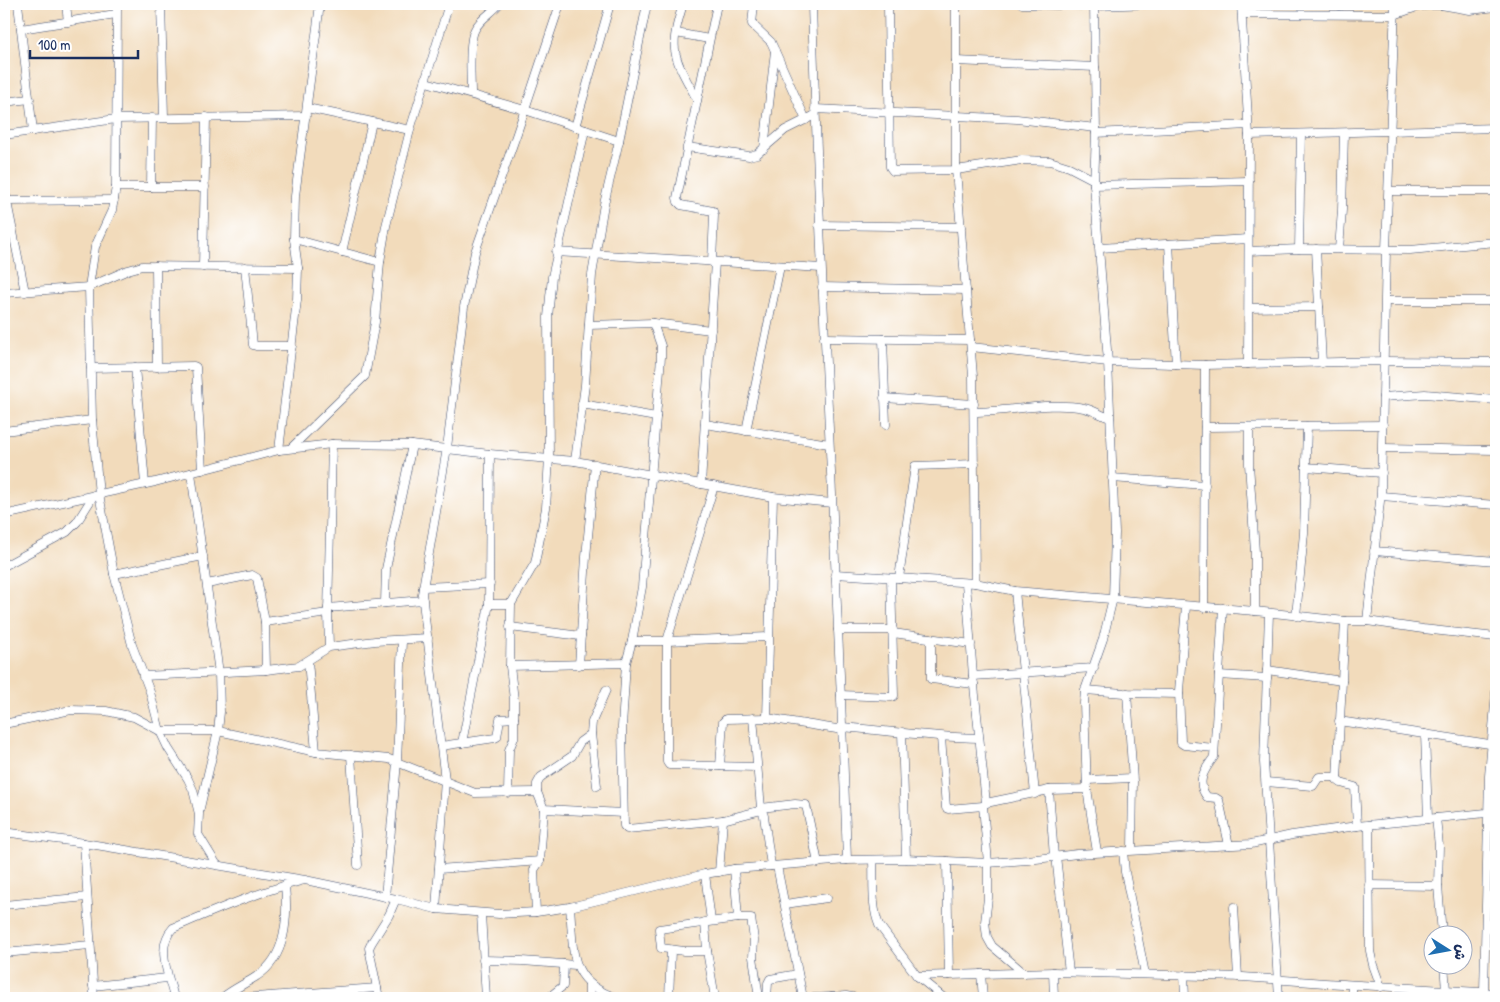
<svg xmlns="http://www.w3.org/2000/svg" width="1500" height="1002" font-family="'Patrick Hand','Playpen Sans Arabic',sans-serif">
<rect width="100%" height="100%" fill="#fff"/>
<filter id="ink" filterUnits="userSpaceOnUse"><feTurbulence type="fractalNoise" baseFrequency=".02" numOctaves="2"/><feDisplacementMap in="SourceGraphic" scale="10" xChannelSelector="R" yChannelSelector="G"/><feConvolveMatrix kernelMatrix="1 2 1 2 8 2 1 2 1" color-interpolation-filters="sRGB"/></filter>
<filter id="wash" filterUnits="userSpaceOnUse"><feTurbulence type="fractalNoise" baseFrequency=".0096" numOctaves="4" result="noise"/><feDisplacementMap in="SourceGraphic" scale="20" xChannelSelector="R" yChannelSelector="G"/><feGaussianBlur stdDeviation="1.12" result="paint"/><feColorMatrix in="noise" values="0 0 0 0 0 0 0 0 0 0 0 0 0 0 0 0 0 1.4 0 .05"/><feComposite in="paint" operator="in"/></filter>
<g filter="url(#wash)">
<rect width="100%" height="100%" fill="#f2dbbb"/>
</g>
<g filter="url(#ink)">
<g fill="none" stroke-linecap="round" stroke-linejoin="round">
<defs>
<g id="minor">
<path d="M18 4 33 131"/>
<path d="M66 4 68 22"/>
<path d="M117 4 116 187 112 210 95 247 89 287 92 420 99 494 114 574 132 645 150 692 160 731 168 748 188 779 193 790 199 814 198 834 217 865"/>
<path d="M161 4 164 117"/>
<path d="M683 4C679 18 673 35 675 50 677 67 690 85 697 100"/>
<path d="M754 4 752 24 771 42 806 120"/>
<path d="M812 4C820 289 838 575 847 860"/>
<path d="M888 4 890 167 893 171 956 170 1022 160 1050 161 1069 167 1094 180"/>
<path d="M956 4V170L973 376 975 583"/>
<path d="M1022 4 1094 6 1153 4"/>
<path d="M1094 4 1096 133 1094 185 1108 362 1115 533 1113 598 1103 639 1085 690 1084 703 1087 789 1097 852"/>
<path d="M1241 4 1249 135 1248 364"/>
<path d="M1242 14 1394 15 1420 6 1441 5 1470 10 1496 7"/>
<path d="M21 29 116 14"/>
<path d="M676 33 709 39"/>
<path d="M956 61 1095 67"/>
<path d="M426 82 525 110 619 141"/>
<path d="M471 94C471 79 468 41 475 29 481 18 492 13 499 4"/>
<path d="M4 102 30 99"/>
<path d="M307 108 410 130"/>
<path d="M815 109 1017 119 1096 128"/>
<path d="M575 127 610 4"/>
<path d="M1096 133 1248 125"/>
<path d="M4 135 116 119 306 116"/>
<path d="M1249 135 1496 128"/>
<path d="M687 147 749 156 757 154 785 130 815 115"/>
<path d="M764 149 775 51"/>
<path d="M1094 185 1249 181"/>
<path d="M4 187 25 292"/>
<path d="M116 187H205"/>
<path d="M151 187 152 118"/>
<path d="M1389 191H1496"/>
<path d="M7 201 114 200"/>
<path d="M819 225 961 227"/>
<path d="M294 239 380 262"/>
<path d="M1169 244 1176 364"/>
<path d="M1100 248 1248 239"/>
<path d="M1299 249 1301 134"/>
<path d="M1316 249 1322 363"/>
<path d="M1339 249 1342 210 1344 133"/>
<path d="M1249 251 1299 249 1410 250 1496 242"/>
<path d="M342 252 372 122"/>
<path d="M556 252 821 268"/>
<path d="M712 262 714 215 713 211 681 205 678 202 677 198 717 4"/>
<path d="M156 266 157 367"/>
<path d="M203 267 206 117"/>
<path d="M245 267 253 345 256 346H292"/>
<path d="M822 287 966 290"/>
<path d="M4 293 89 287 128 270 142 266 298 268"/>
<path d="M1386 301H1496"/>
<path d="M1249 308 1319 307"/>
<path d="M653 323 661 346V357L642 587 632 641 626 663 622 727 624 826 627 829 723 820 762 810"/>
<path d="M589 325 653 323 711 330"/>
<path d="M824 338 970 340"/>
<path d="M883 339 886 425"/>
<path d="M971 347 1108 362 1205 365 1384 361 1496 362"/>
<path d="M135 367 145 484"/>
<path d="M91 368 194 366 196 367 202 470"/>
<path d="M1383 397 1425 394 1496 400"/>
<path d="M884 398 974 404"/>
<path d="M582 404 656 417"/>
<path d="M974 412C1010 412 1050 401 1084 408 1093 410 1101 415 1110 418"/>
<path d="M705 424 829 444"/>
<path d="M1205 427 1383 425"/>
<path d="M1249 427V464L1255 552V611"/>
<path d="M4 431 92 420"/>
<path d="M746 431 780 266"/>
<path d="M291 448 365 376 375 322 380 262 386 226 410 130 449 4"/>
<path d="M1383 448 1496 450"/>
<path d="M279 450 297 300 298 268 294 239 295 196 320 4"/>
<path d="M490 454 489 604H511"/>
<path d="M575 461 585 385 592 275 604 204 619 141 647 4"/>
<path d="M1306 467 1382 473"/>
<path d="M191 473 219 673 220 712 218 731 199 812"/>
<path d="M1112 478 1205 485"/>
<path d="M701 484 715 262"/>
<path d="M714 486 667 641V762L669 765 756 767"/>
<path d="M4 495 6 514"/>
<path d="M1381 496 1496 505"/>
<path d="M4 515 155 482 279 450 332 444 412 445 490 454 575 461 773 497 832 503"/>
<path d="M1374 551 1496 561"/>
<path d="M4 566 67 532 77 522 94 495"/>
<path d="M114 574 203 556"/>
<path d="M835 574 975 583 1015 591 1255 611 1345 621H1367L1423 629 1496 637"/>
<path d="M899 578 915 466 975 464"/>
<path d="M966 583 973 676 986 803 983 806 988 863V898L985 922 987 937 992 946 1024 973"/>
<path d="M207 584 252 575 257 578 265 622 266 670"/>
<path d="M423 587 490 584"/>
<path d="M1015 591 1035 794"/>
<path d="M385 603 386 569 412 445"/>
<path d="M1186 606 1179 691 1181 743 1184 745 1214 748"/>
<path d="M328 608 423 600"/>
<path d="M1204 608 1205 365"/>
<path d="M1223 608 1214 757C1205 769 1195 782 1207 797L1216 798 1219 800 1229 845"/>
<path d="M1269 613 1264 762 1279 998"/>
<path d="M1296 616 1304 533 1307 426"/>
<path d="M1345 621 1337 780 1341 783 1355 787 1357 826"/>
<path d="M1367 621 1381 492 1386 250 1395 4"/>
<path d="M265 622 328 613"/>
<path d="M510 627 581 636"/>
<path d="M838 630H893"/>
<path d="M893 633 971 644"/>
<path d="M931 638V679L974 684"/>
<path d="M632 641H667L768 637"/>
<path d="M329 647 328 613 332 444"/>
<path d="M308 661 316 752"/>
<path d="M579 665 586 557 595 464"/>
<path d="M510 666 626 663"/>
<path d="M1267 670 1342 681"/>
<path d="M1219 675 1267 678"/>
<path d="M143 676 266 670 299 666 329 647 375 641 428 638"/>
<path d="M973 676 1094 668"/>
<path d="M1085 690 1124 693 1179 694"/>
<path d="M1127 693 1133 781 1132 850"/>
<path d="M841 695 892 697 894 696 891 578"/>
<path d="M753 718 761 808 764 816 771 866"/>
<path d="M767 718 773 497"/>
<path d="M1339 721 1496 745"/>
<path d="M4 724 71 710 106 711 134 717 160 731H218L316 752 389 759 475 793 537 792 544 809 623 813"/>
<path d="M843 727C888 731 933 737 979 738"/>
<path d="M902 732 906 859"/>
<path d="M1425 734 1428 819"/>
<path d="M941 737 946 808 948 809 983 806"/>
<path d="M462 743 489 604"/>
<path d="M441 746 495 738 497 737 500 719 514 718"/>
<path d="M351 755 358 865"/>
<path d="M720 766 723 722 726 719 767 718 843 730"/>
<path d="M1087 780 1132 778"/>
<path d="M1266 782 1313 786 1319 777H1337"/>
<path d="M597 786 591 734 592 722 606 690"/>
<path d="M1049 790 1054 857"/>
<path d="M537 792V784L541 777 572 756 580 742 591 734"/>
<path d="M508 793 509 750 514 738V700L510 666 511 604 535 563 546 508 549 458 548 317 552 277 585 130"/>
<path d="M986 803 1049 790 1087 789"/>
<path d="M761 808 795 804 806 805 818 863"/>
<path d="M1436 818 1439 846 1438 886 1442 934"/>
<path d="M1369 825 1370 951 1373 965 1381 987"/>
<path d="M4 832 84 843 305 880 396 899 436 909 499 914 536 912 570 907 705 874 734 869 847 860 906 859 988 863 1028 860 1077 854 1251 844 1292 835 1357 826 1496 812"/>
<path d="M84 843 94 998"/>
<path d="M1123 851 1125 872 1145 974"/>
<path d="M1056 856 1069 972"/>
<path d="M873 861C874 881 871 906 879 925L917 976 944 998"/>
<path d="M947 861 949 975"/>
<path d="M777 866 803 998"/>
<path d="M439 869 540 861"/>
<path d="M734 869 738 918"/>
<path d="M719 872 723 820"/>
<path d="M705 874 711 921"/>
<path d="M1369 885 1438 886"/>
<path d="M385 897 397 762 402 640"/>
<path d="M785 904 827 898"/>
<path d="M4 905 87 897"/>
<path d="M570 907C574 951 567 981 617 998"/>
<path d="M1234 907 1238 977"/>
<path d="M436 909 445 780 422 594 447 448 464 307 475 252 517 133 560 4"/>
<path d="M536 912 534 870 540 861 544 809"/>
<path d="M481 914 486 998"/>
<path d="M705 922 707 951 715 998"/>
<path d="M707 951H684L661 948 659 929 738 918H751L754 940 753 957 759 998"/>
<path d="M4 953 90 945"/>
<path d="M483 960 522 961 576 965"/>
<path d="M1444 964 1446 990"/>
<path d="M1053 972 1054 998"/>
<path d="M981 974 983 998"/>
<path d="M1184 975 1185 998"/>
<path d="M917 976 1053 972 1243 977 1325 983 1496 993"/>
<path d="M93 986 167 978"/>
<path d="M1484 992 1489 776 1496 692"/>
<path d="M174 998C169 976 155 947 173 928 216 910 255 893 301 881"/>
<path d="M222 998C233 989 245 984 257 976 287 957 288 917 285 885"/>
<path d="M242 998 377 988"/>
<path d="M379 998 369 948 372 942 389 915 396 899"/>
<path d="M553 998V994L563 986 564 964"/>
<path d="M589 998V984"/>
<path d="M669 998 671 950"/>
<path d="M767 998 768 983 770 979 798 974"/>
<path d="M813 998 846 996 858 998"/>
<path d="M1352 998V985"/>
</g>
</defs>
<use href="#minor" stroke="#3b496c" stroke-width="9"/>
<use href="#minor" stroke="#fff" stroke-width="8"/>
</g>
</g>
<rect width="1500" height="1002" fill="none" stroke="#fff" stroke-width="20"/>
<g transform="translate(1448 950) rotate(101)"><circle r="24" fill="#ffffff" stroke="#a4acbf"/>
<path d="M0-4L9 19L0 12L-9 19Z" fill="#1f6fb2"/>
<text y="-8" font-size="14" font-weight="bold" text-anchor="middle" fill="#1b2f5e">ش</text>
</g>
<path d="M30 50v8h108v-8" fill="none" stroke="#1b2f5e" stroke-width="2.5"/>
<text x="38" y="50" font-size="15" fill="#1b2f5e" stroke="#ffffff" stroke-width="4" paint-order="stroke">100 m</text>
</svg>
